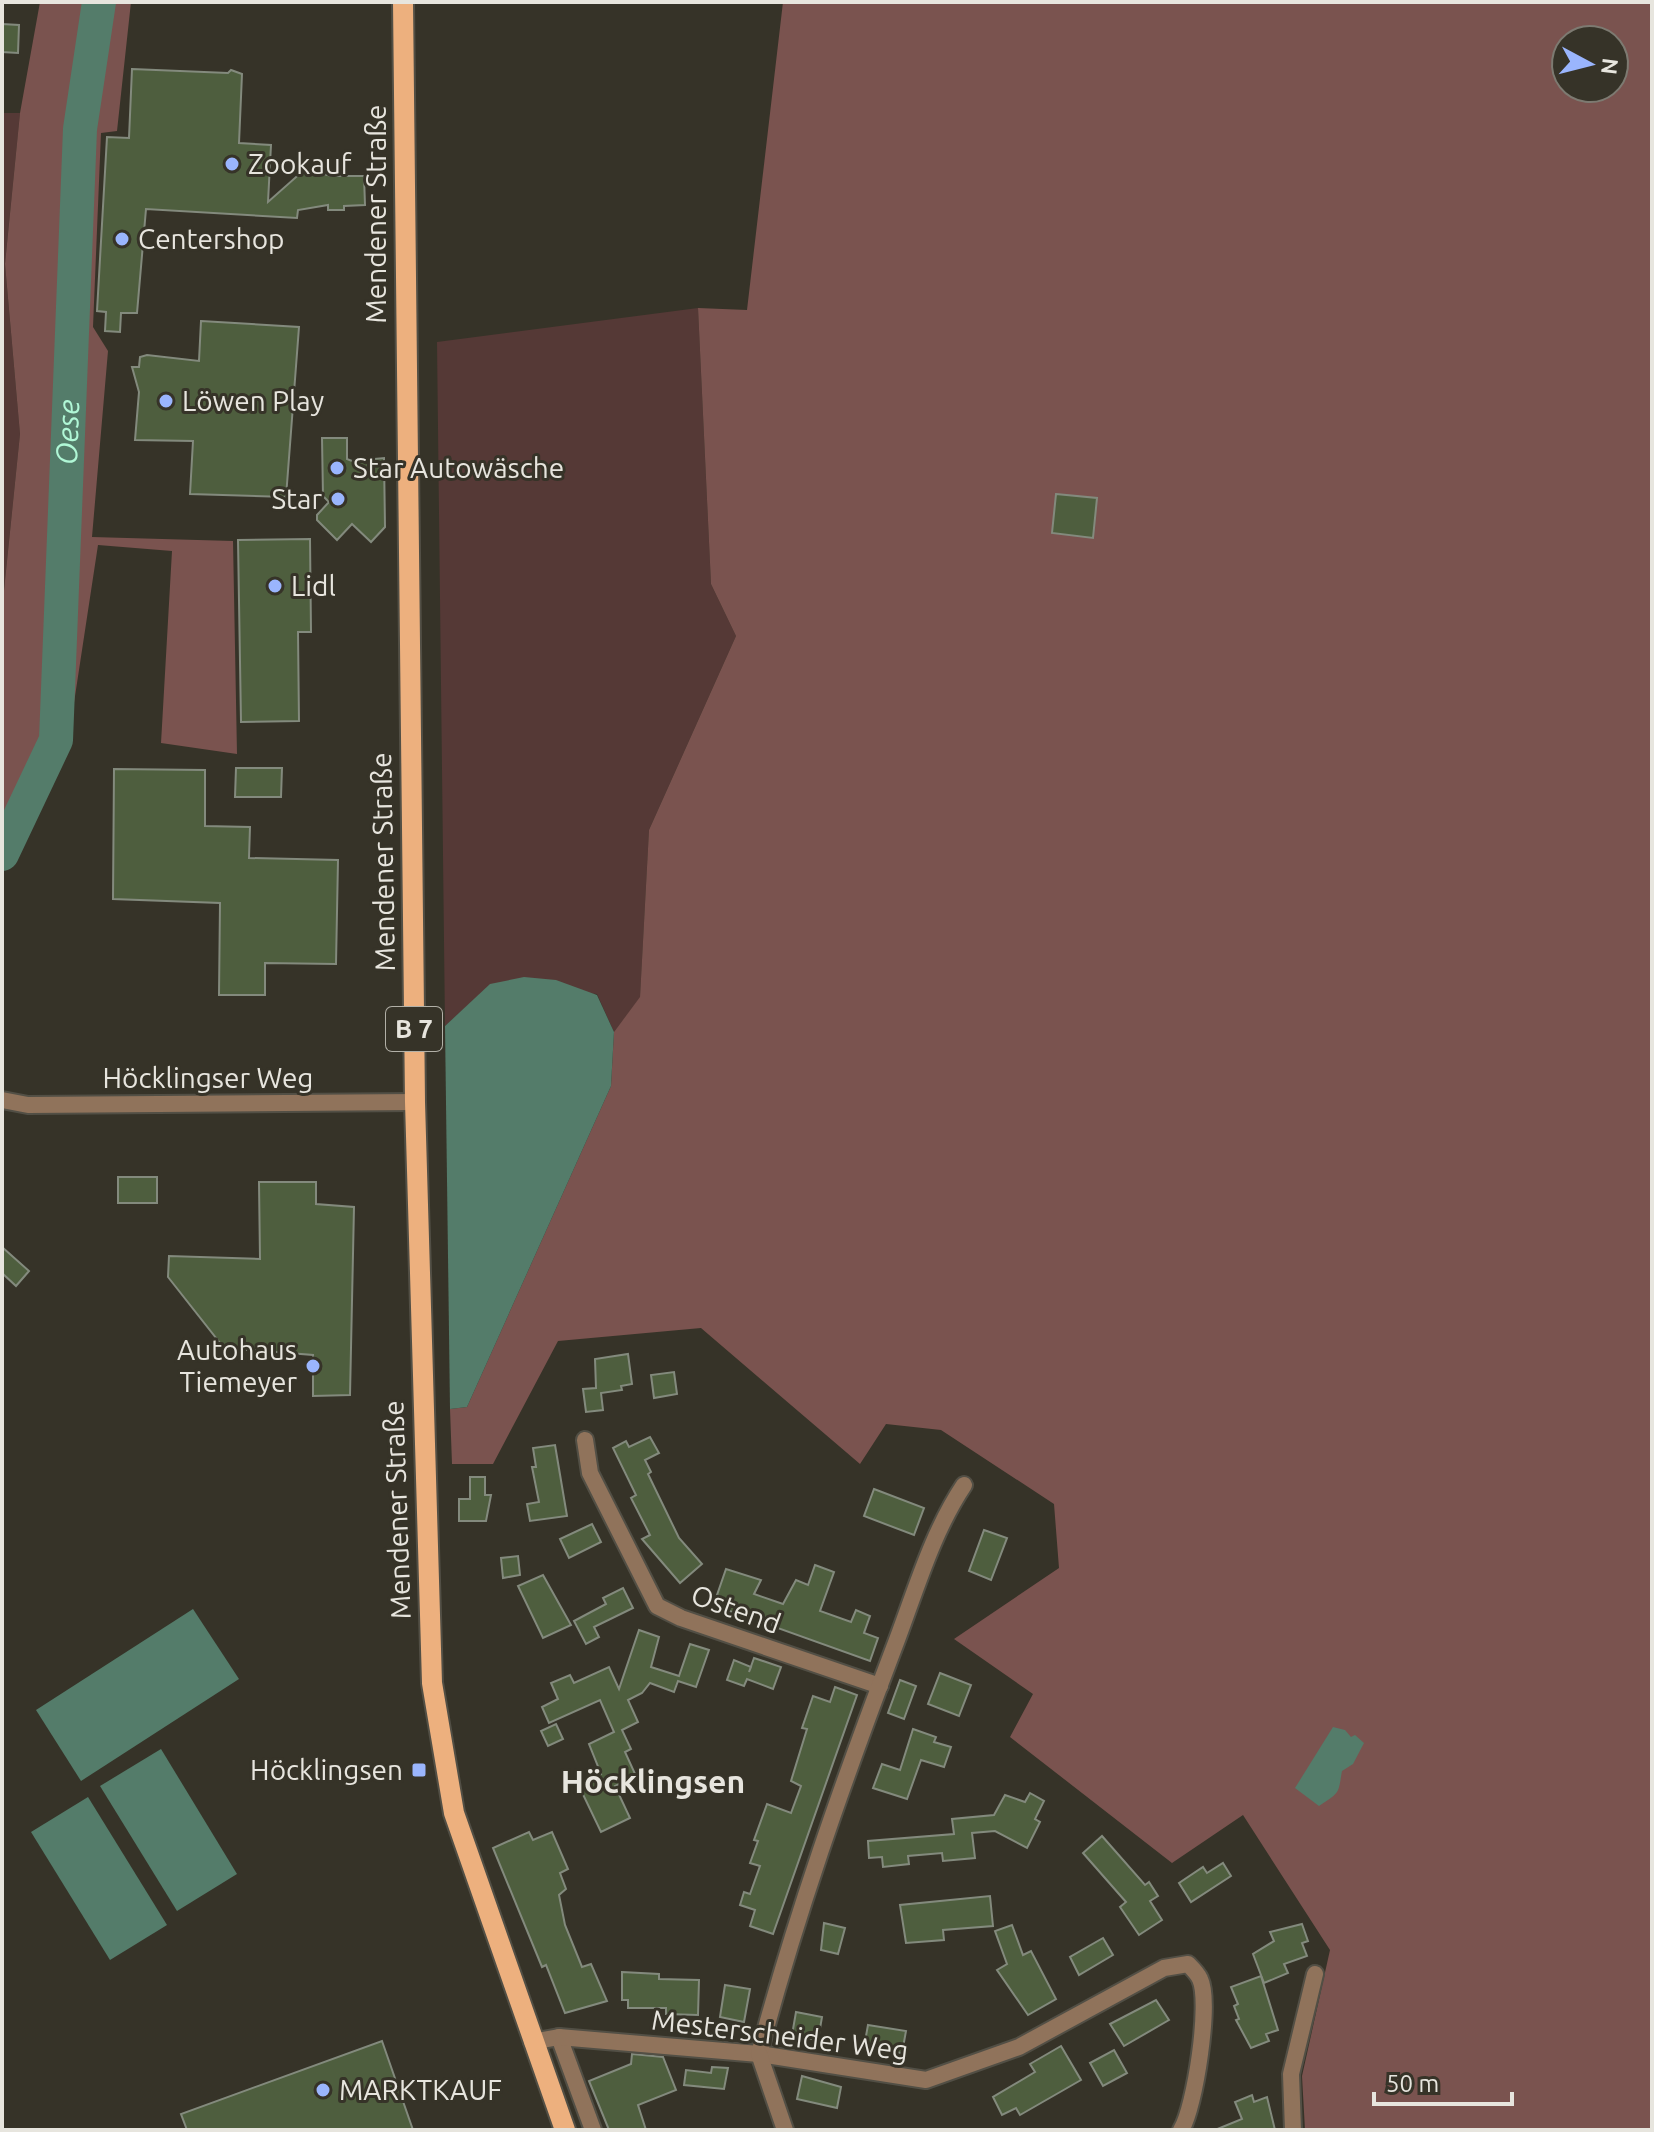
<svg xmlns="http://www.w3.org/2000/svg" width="1654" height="2132" font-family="Ubuntu,sans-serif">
<rect width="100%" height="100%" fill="#363328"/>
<g fill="#553936">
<path d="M2 113H20L5 264 20 434 2 610Z"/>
<path d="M698 308 711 584 736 636 649 830 640 998 614 1032 597 994 490 985 445 1026 437 342Z"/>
</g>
<g fill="#7a534f" fill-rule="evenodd">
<path d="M40 2H131L117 131 101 133 93 327 108 351 92 537 233 541 237 754 161 743 172 551 98 545 70 729 2 870V610L20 434 5 264 20 113Z"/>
<path d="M783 2H1652V2130H1305L1302 2076 1330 1950 1243 1815 1172 1863 1010 1737 1033 1694 954 1639 1059 1568 1054 1504 941 1430 886 1424 860 1464 701 1328 558 1341 493 1464H452L450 1409 467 1407 611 1086 614 1032 640 997 649 830 736 636 711 584 698 308 747 310ZM1566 40H1614V88H1566Z"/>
</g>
<g fill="#547c6a">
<path d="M524 977 556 980 597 995 614 1032 611 1086 467 1407 450 1409 445 1026 490 984Z"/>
<path d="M193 1609 239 1679 81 1781 36 1710Z"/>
<path d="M1333 1727 1345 1730 1351 1737 1355 1735 1364 1743 1353 1764 1342 1771C1338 1793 1341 1792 1319 1806L1295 1788Z"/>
<path d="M161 1749 237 1874 177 1911 100 1786Z"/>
<path d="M88 1797 167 1925 110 1960 31 1832Z"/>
</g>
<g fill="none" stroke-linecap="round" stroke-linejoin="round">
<path stroke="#547c6a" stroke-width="34" id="s1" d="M2 854 56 740 80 129 99 2"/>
</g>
<g fill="#4e5e3e" stroke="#838a7d" stroke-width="2">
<path d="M2 24 19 25 18 53 2 52Z"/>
<path d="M132 69 228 73 231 70 242 74 239 143 271 145 268 202 304 170 332 176H364L365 205 344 206V210H328V205L298 210 297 218 146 209 137 313H121L120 332 105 331 106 312 97 311 107 137 129 138Z"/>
<path d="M201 321 299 327 286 497 190 494 193 441 135 440 139 392 132 367H139L140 357 147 355 199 361Z"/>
<path d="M322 438H347V459L352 461 384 458 385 527 371 542 352 524 337 540 317 520V515L329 502 323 496Z"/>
<path d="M1056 494 1097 498 1093 538 1052 533Z"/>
<path d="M310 539 311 632H298L299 721 241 722 238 540Z"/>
<path d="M236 768H282L281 797H235Z"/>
<path d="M114 769 205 770V826L250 827 249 858 338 860 336 964 265 963V995H219L220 903 113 899Z"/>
<rect x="118" y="1177" width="39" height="26"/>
<path d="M259 1182H316V1204L354 1207 350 1395 313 1396V1355L224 1348 168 1277 169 1256 260 1259Z"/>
<path d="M2 1247 29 1271 16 1286 2 1273Z"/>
<path d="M628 1354 632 1384 621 1386 622 1390 601 1393 603 1410 586 1412 583 1389 596 1388 595 1359Z"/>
<path d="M674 1372 677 1394 654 1398 651 1375Z"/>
<path d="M650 1437 659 1453 645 1460 651 1472 648 1474 679 1538 702 1564 680 1583 642 1539 650 1535 631 1498 636 1495 613 1448 626 1441 629 1447Z"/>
<path d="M555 1445 567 1516 530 1521 527 1504 539 1502 532 1467H536L533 1448Z"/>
<path d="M470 1477H485V1495H491L486 1521H459V1499H470Z"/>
<path d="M874 1489 924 1508 914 1535 864 1516Z"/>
<path d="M592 1524 601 1542 569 1558 560 1539Z"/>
<path d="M984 1530 1007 1538 991 1580 969 1571Z"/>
<path d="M518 1556 520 1575 503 1578 501 1558Z"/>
<path d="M815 1565 834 1572 820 1611 851 1622 856 1610 870 1616 864 1633 878 1638 870 1661 772 1626 774 1620 740 1609 739 1614 717 1607 721 1597 717 1595 726 1569 761 1580 754 1594 783 1604 796 1580 808 1585Z"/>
<path d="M543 1575 571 1625 543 1638 518 1586Z"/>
<path d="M623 1588 633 1608 594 1627 599 1637 586 1644 574 1621 606 1604 603 1598Z"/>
<path d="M639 1630 659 1637 651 1667 679 1676 690 1644 709 1650 696 1687 678 1681 674 1692 650 1683 642 1693 628 1700 638 1722 622 1730 631 1749 625 1752 636 1776 615 1786 630 1818 601 1832 578 1784 601 1774 589 1744 614 1732 600 1700 549 1723 542 1707 558 1699 551 1683 570 1675 574 1683 609 1667 619 1689Z"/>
<path d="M754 1658 781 1667 773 1689 747 1679 744 1686 727 1680 734 1660 751 1667 749 1672Z"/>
<path d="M940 1673 971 1685 959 1716 928 1704Z"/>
<path d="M900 1680 916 1686 904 1719 888 1713Z"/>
<path d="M835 1687 857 1695 773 1934 750 1926 755 1910 740 1905 744 1892 750 1894 760 1866 750 1863 758 1841 754 1840 767 1804 791 1813 801 1786 791 1781 807 1729 802 1728 813 1696 830 1702Z"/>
<path d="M556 1724 563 1739 548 1746 541 1731Z"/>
<path d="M913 1729 936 1737 934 1742 951 1747 944 1767 921 1760 907 1799 873 1788 882 1764 900 1770Z"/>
<path d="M1030 1793 1044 1801 1035 1819 1040 1822 1027 1848 995 1831 972 1833 975 1858 943 1861 942 1853 908 1856 909 1864 883 1867 882 1857 869 1858 868 1841 954 1834 952 1819 994 1815 1005 1795 1025 1802Z"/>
<path d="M529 1832 533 1840 552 1832 568 1869 560 1873 566 1889 559 1895 565 1925 582 1967 591 1964 607 2001 565 2013 546 1965 542 1967 493 1848Z"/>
<path d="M1102 1836 1145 1885 1149 1882 1158 1896 1150 1901 1162 1920 1139 1935 1120 1907 1126 1902 1083 1853Z"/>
<path d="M1223 1863 1231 1876 1191 1902 1179 1883 1203 1867 1207 1873Z"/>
<path d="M990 1896 993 1926 943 1930 944 1940 906 1943 900 1905Z"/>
<path d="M824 1923 845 1928 838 1954 821 1950Z"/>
<path d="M1302 1924 1308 1941 1302 1943 1307 1956 1284 1964 1288 1973 1264 1983 1253 1954 1274 1941 1270 1932Z"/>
<path d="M1012 1925 1023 1955 1031 1951 1056 1999 1028 2015 997 1970 1007 1964 995 1931Z"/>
<path d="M1103 1938 1113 1955 1079 1975 1070 1957Z"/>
<path d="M622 1972 659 1974V1979L699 1980 698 2015 666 2014V2008H628V2000H622Z"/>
<path d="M1261 1976 1278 2030 1266 2034 1269 2041 1251 2048 1236 2020 1239 2019 1234 2006 1238 2004 1231 1987Z"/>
<path d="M725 1985 750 1989 744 2022 720 2017Z"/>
<path d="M1156 2000 1169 2020 1124 2046 1110 2024Z"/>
<path d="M796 2012 822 2017 818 2040 792 2035Z"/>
<path d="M868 2025 906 2031 902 2053 864 2047Z"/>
<path d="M382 2041 413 2130H187L181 2114Z"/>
<path d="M1061 2046 1081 2080 1020 2115 1016 2108 1002 2115 993 2097 1035 2072 1030 2064Z"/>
<path d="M1114 2050 1127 2073 1103 2086 1090 2063Z"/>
<path d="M632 2054 663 2057 676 2090 638 2105 646 2130H609L589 2081 631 2064Z"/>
<path d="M712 2067 728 2068 724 2089 684 2085 686 2070 711 2073Z"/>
<path d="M802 2076 841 2087 837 2108 797 2099Z"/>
<path d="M1252 2095 1254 2102 1267 2097 1275 2130H1215L1242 2119 1235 2102Z"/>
</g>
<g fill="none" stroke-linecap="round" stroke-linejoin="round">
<defs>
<g id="minor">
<path d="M2 1100 28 1105 415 1102"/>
<path d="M585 1440 590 1473 657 1606 681 1618 880 1686"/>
<path d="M559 2037 593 2130"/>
<path d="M532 2042 559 2037 759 2054 926 2080 1019 2047 1164 1968 1188 1964C1192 1968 1198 1974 1200 1979 1211 2002 1195 2108 1181 2130"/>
<path d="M759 2054C795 1918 842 1785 892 1653 914 1597 930 1536 964 1485"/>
<path d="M759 2054 785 2130"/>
<path d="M1293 2130 1291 2074 1315 1974"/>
</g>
<path id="primary" d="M403 2 415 1102 432 1683 454 1813 565 2130"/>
</defs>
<use href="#minor" stroke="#524f45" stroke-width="20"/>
<use href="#primary" stroke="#524f45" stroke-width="24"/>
<use href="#minor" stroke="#90735b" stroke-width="16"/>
<use href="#primary" stroke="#edb07e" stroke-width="20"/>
</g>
<g fill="#9ab5fd" stroke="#363328" stroke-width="3">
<circle cx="232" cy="164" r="8"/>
<circle cx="122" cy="239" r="8"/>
<circle cx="166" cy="401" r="8"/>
<circle cx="337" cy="468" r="8"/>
<circle cx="338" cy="499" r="8"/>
<circle cx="275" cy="586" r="8"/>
<circle cx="313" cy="1366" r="8"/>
<rect x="411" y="1762" width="16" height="16" rx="4"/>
<circle cx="323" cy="2090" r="8"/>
</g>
<g text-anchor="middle" stroke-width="6" stroke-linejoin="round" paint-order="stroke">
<rect fill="#363328" stroke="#b2b0a7" stroke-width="2" x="386" y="1007" width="56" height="44" rx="6"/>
<g font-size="26" font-weight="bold" fill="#e7e5de">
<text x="414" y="1038">B 7</text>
</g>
<g font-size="28" fill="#e7e5de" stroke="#363328" text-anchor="start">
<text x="248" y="174">Zookauf</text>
<text x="138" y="249">Centershop</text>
<text x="182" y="411">Löwen Play</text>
<text x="353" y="478">Star Autowäsche</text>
<text x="322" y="509" text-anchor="end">Star</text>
<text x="291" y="596">Lidl</text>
<text x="297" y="1360" text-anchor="end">Autohaus<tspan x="297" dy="32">Tiemeyer</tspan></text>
<text x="403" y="1780" text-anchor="end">Höcklingsen</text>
<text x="339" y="2100">MARKTKAUF</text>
</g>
<g font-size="28" fill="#e7e5de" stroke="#363328">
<text transform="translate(376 214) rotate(-90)" y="10">Mendener Straße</text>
<text transform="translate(383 862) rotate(-91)" y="10">Mendener Straße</text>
<text x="208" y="1088">Höcklingser Weg</text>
<text transform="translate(397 1510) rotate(-92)" y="10">Mendener Straße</text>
<text transform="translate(736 1609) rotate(20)" y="10">Ostend</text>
<text transform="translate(780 2035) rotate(7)" y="10">Mesterscheider Weg</text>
</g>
<g font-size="30" font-style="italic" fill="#b0f7d6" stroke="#363328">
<text dy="10" stroke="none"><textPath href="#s1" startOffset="434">Oese</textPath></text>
</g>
<g font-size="32" font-weight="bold" fill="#e7e5de" stroke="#363328">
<text x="653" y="1793">Höcklingsen</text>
</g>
</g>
<rect width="1654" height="2132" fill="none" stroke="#e7e5de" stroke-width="8"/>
<g transform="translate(1590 64) rotate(97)"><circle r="38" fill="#363328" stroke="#7d7a71" stroke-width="2"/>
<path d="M0-6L14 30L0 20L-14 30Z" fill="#9ab5fd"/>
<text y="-12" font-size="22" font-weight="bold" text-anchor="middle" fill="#e7e5de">N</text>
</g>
<path d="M1374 2092v12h138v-12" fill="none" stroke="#e7e5de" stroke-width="4"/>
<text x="1386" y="2092" font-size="24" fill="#e7e5de" stroke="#363328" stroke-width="6" paint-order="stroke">50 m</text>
</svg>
